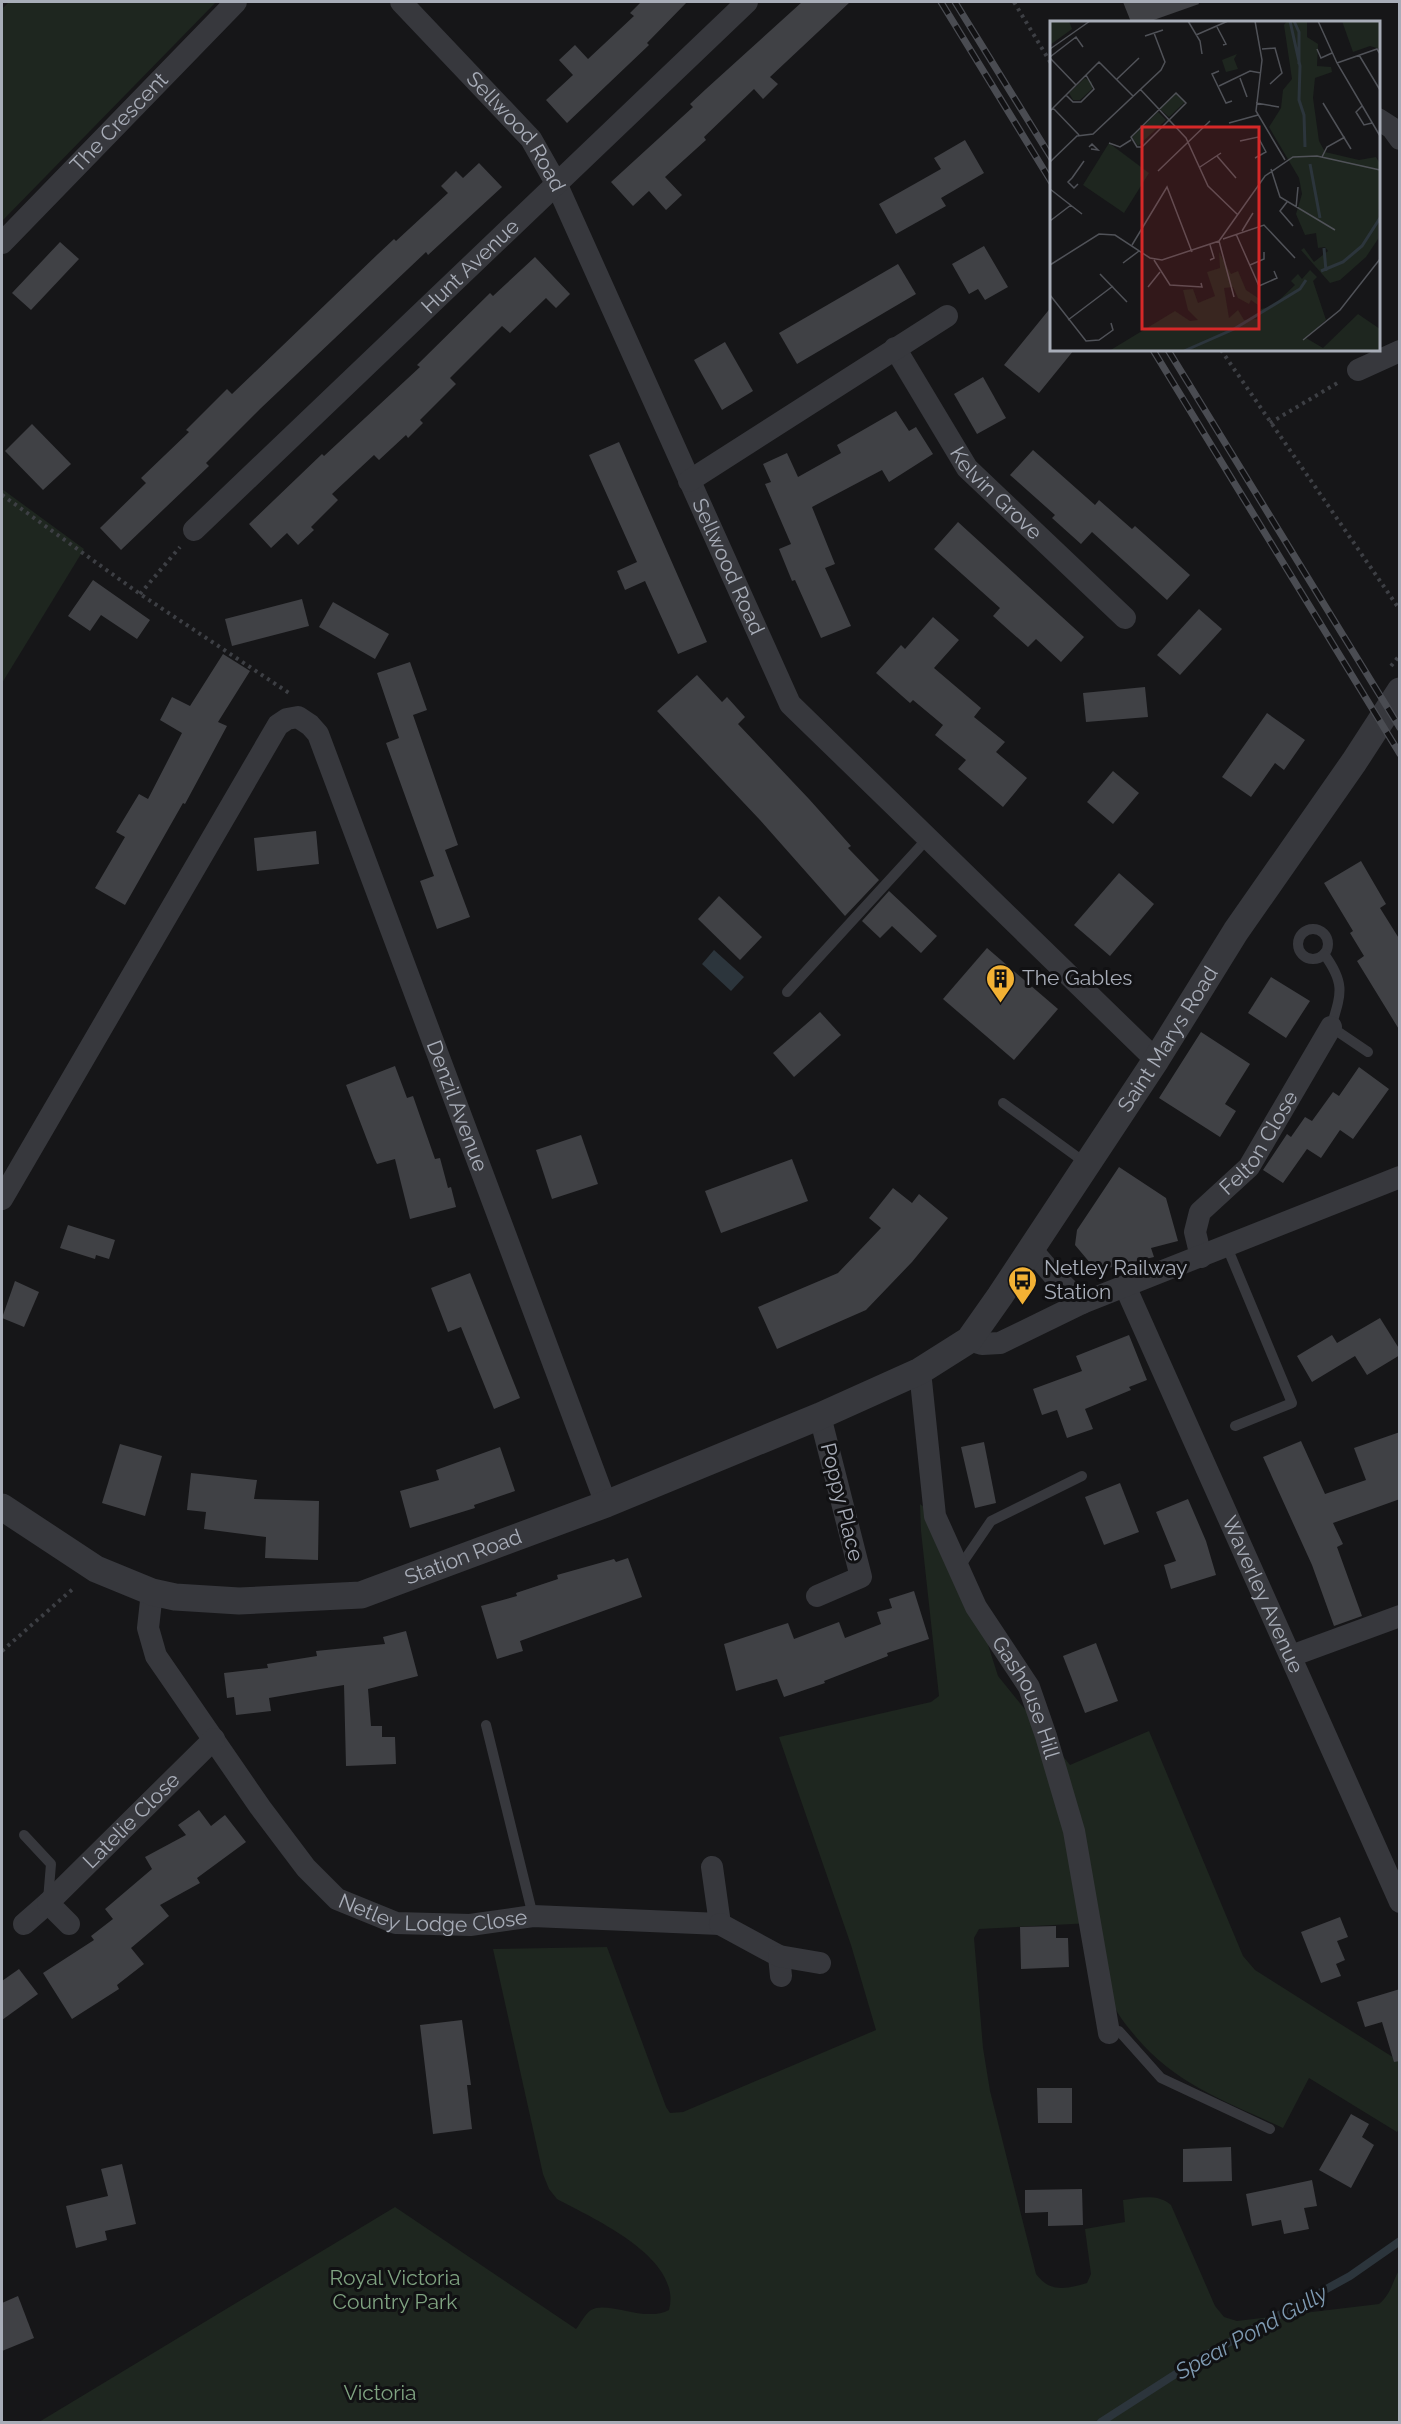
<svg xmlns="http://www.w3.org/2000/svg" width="1401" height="2424" font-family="Raleway,sans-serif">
<rect width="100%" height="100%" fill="#161618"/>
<g fill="#1e261f">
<path d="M9 2H216L2 221V9Z"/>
<path d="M2 489 84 549 2 683Z"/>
<path d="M920 1504 935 1516 976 1607 998 1676 1070 1765 1149 1731 1243 1956 1255 1970 1399 2061 1400 2127 1397 2132 1309 2078 1283 2128C1228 2102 1176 2085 1136 2037 1128 2027 1117 2015 1113 2003 1103 1978 1098 1949 1091 1923L979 1929 974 1938 983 2048 990 2091 1036 2274C1050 2293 1066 2289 1087 2283L1091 2274 1085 2229 1125 2222 1123 2200C1139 2198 1158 2193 1171 2205L1215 2306 1224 2317 1237 2321 1379 2304C1391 2294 1392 2283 1399 2270V2422H39L395 2207 576 2329C580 2324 585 2314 591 2310 607 2300 645 2323 669 2310 683 2258 594 2219 557 2199L549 2189 543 2174 493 1949 607 1947 666 2107 670 2113 683 2112 876 2030 851 1945 779 1737 931 1702 939 1696 921 1531Z"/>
</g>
<path fill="#2c353c" d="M714 950 744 977 731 991 702 964Z"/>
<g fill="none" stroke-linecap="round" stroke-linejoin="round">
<path stroke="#2c353c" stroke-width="8" d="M1101 2422 1199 2359 1350 2276 1400 2241"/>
</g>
<g fill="#404145">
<path d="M641 2H687L647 43 649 45 567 123 546 100 573 75 559 60 575 45 588 59 634 16 630 13Z"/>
<path d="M802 2H850L770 77 778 84 763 99 754 89 704 137 706 140 665 177 682 195 666 210 649 191 633 206 611 182 693 107 690 104 706 89Z"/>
<path d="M1123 2H1198L1199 4 1148 22H1131Z"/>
<path d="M965 140 984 173 941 198 946 206 896 234 879 204 941 169 934 158Z"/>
<path d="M479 163 502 187 428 255 426 252 260 409 206 463 209 466 121 550 100 528 146 483 141 478 189 432 186 430 227 389 232 394 378 254 394 239 396 241 448 193 441 186 456 171 463 178Z"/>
<path d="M60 242 79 259 31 310 12 293Z"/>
<path d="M984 246 1008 287 985 300 978 289 969 294 952 264Z"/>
<path d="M535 257 570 294 556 308 546 298 510 333 502 326 450 378 456 384 420 420 423 423 408 438 406 435 379 460 374 455 332 494 338 500 311 527 314 530 298 545 287 533 271 548 249 524 322 454 324 456 420 367 417 365 490 293 493 296Z"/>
<path d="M898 264 916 294 797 364 779 333Z"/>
<path d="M1052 306V350H1074L1039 393 1004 365Z"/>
<path d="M725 342 753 391 722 410 694 360Z"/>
<path d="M983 377 1006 418 977 434 954 394Z"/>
<path d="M896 411 909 431 916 427 933 454 889 482 882 470 812 507 835 564 825 568 851 626 821 638 795 580 792 581 779 549 791 544 765 484 771 482 763 464 787 453 798 477 841 453 837 445Z"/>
<path d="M32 424 71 464 43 490 5 451Z"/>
<path d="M619 442 707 642 678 654 645 581 625 590 617 571 637 562 589 455Z"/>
<path d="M1033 450 1095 505 1099 500 1132 529 1135 526 1190 575 1167 600 1092 532 1081 544 1052 518 1055 515 1010 475Z"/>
<path d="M958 522 1084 637 1061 662 1036 639 1028 647 993 616 1000 608 934 549Z"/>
<path d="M93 580 150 620 137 639 101 615 90 631 68 616Z"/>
<path d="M302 599 309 626 232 646 225 619Z"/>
<path d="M333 602 389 634 375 659 319 627Z"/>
<path d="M1199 609 1222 629 1180 675 1157 655Z"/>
<path d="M933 617 959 640 934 668 981 708 974 717 1005 742 996 752 1027 778 1003 807 958 769 966 760 935 735 943 725 913 700 910 703 876 673 901 645 905 649Z"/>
<path d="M223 654 250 671 218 722 227 726 185 804 183 803 125 905 95 888 125 837 116 832 139 794 148 799 182 733 160 720 172 697 190 706Z"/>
<path d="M410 662 427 710 413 715 458 845 445 850 470 917 437 929 420 881 434 876 386 743 399 738 377 673Z"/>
<path d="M697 675 722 702 727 697 745 717 738 724 809 799 851 846 848 848 879 880 845 916 760 820 657 711Z"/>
<path d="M1145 687 1148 717 1086 722 1083 693Z"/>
<path d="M1267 713 1305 740 1284 770 1275 763 1251 797 1222 777Z"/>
<path d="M1113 771 1139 793 1113 824 1087 802Z"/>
<path d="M316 831 319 864 257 871 254 838Z"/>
<path d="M1361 861 1386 904 1380 908 1400 940V1031L1357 961 1364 956 1350 933 1353 931 1324 883Z"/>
<path d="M1119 873 1154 904 1110 956 1074 925Z"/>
<path d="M889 891 937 936 921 953 892 926 880 938 862 921Z"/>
<path d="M719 896 762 937 740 960 698 919Z"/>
<path d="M987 948 1058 1009 1014 1060 943 999Z"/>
<path d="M1271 977 1310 1001 1286 1038 1248 1013Z"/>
<path d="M820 1012 841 1035 794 1077 773 1053Z"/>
<path d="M1201 1032 1250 1064 1225 1104 1236 1111 1220 1137 1159 1098Z"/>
<path d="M395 1066 407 1098 413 1096 435 1159 440 1158 448 1188 451 1187 456 1207 410 1219 395 1159 377 1164 374 1158 346 1085Z"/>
<path d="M1359 1067 1389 1089 1353 1139 1340 1130 1321 1158 1307 1149 1283 1183 1263 1170 1287 1134 1291 1137 1305 1117 1312 1121 1333 1092 1339 1096Z"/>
<path d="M581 1135 598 1184 552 1199 536 1150Z"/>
<path d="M792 1159 808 1201 721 1233 705 1191Z"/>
<path d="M1119 1167 1166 1198 1178 1241 1151 1248 1154 1257 1104 1269 1091 1264 1075 1245 1077 1230Z"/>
<path d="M893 1188 912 1203 919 1194 948 1218 912 1262 866 1310 777 1349 758 1307 838 1273 881 1228 869 1218Z"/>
<path d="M68 1225 115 1240 109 1259 96 1255 95 1259 60 1248Z"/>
<path d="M470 1273 520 1398 494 1409 461 1327 448 1332 431 1288Z"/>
<path d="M15 1281 39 1292 24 1327 2 1318Z"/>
<path d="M1380 1318 1400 1350V1355L1367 1375 1355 1356 1312 1382 1297 1356 1332 1335 1337 1343Z"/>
<path d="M1129 1335 1147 1380 1129 1387 1131 1390 1085 1409 1093 1429 1067 1438 1057 1410 1042 1415 1033 1389 1082 1371 1076 1356Z"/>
<path d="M1400 1432V1499L1333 1523 1343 1544 1337 1547 1362 1616 1334 1626 1312 1565 1263 1457 1301 1441 1325 1494 1366 1480 1354 1448Z"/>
<path d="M984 1442 996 1503 975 1508 961 1447Z"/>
<path d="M120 1444 162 1456 145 1516 102 1503Z"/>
<path d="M500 1447 515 1491 474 1505 475 1508 410 1528 400 1491 439 1480 436 1470Z"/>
<path d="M191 1473 257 1480 254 1499 319 1501 318 1560 265 1558 266 1537 204 1529 206 1512 187 1510Z"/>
<path d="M1120 1483 1139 1532 1104 1545 1085 1497Z"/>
<path d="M1188 1499 1206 1541 1216 1575 1171 1589 1164 1565 1176 1561 1156 1512Z"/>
<path d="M628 1558 642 1597 520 1641 523 1651 497 1659 481 1606 517 1596 516 1593 558 1579 557 1575 614 1559 616 1562Z"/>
<path d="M914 1591 929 1639 887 1653 888 1656 824 1681 825 1683 784 1697 777 1679 736 1691 724 1644 788 1623 794 1639 839 1622 845 1638 881 1624 877 1612 892 1608 889 1599Z"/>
<path d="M406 1631 418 1676 368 1689 371 1726H382V1737H395L396 1764 346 1766 344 1685 269 1698 271 1711 236 1715 234 1697 227 1698 224 1673 268 1668 267 1664 317 1656 316 1651 385 1644 383 1637Z"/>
<path d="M1096 1643 1118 1701 1085 1713 1063 1656Z"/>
<path d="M199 1810 211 1826 225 1815 246 1842 197 1878 200 1883 160 1905 169 1916 131 1948 144 1964 117 1985 119 1989 72 2019 43 1973 94 1940 91 1936 113 1919 105 1909 152 1869 145 1857 186 1835 178 1825Z"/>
<path d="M1340 1917 1348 1937 1337 1941 1345 1960 1336 1964 1341 1976 1321 1983 1301 1932Z"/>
<path d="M1056 1926V1938H1068L1069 1967 1021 1969 1020 1927Z"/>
<path d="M19 1969 38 1994 2 2020V1981Z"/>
<path d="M1400 1989V2061L1394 2062 1382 2022 1365 2027 1357 2002Z"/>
<path d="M462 2020 471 2085H467L472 2129 433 2134 420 2025Z"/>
<path d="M1037 2088H1072V2123H1038Z"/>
<path d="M1351 2114 1369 2124 1362 2137 1374 2145 1351 2188 1319 2170Z"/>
<path d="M1231 2147 1232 2181 1183 2182V2149Z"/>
<path d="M122 2164 136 2224 105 2231 107 2240 76 2248 66 2206 108 2196 101 2169Z"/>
<path d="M1312 2180 1317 2206 1304 2208 1309 2229 1284 2234 1281 2220 1252 2226 1246 2194Z"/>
<path d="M1082 2189 1083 2225 1048 2226V2212L1025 2213V2190Z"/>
<path d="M18 2296 34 2338 2 2351V2303Z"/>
</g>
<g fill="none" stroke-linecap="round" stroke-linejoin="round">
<g stroke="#3d3f44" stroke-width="4" stroke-dasharray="3 4.5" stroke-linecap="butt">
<path d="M1014 2 1052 65"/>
<path d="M1221 350 1400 610"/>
<path d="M1270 423 1339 382"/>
<path d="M2 495 140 594 289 693"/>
<path d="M140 594 180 547"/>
<path d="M1391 666 1400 655"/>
<path d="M2 1651 75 1587"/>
</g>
<g stroke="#37383d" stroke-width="10">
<circle cx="1313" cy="944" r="15"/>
<path d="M1324 954C1346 984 1341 994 1331 1027L1368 1052"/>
<path d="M787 992 928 838"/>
<path d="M1003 1103 1087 1164"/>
<path d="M1227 1247 1292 1403 1235 1426"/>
<path d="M959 1568 991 1521 1082 1476"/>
<path d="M486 1725 533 1916"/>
<path d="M24 1835 51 1864 48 1900"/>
<path d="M1109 2033 1119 2031 1161 2078 1270 2129"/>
</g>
<g stroke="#37383d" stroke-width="22">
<path id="s1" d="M401 2 531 139 556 183 790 704 1156 1060"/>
<path d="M1378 119 1392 128 1400 139"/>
<path id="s2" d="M2 243 236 2"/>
<path id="s3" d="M895 348 967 468 1125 618"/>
<path d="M1358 370 1400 351"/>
<path d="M689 481 947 316"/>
<path id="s4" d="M194 530 747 2"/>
<path id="s5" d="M2 1199 278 725 287 719 298 717 310 725 318 734 606 1504"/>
<path d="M1031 1249 1055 1277 1082 1303"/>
<path id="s6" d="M1201 1257 1195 1232 1200 1212 1249 1167 1331 1027"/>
<path id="s7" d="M1125 1286 1400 1902"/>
<path d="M969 1340 982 1344 1000 1343 1082 1303 1400 1177"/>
<path id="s8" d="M920 1371 935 1516 976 1607 1029 1687 1046 1736 1074 1831 1109 2033"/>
<path id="s9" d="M152 1592 148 1628 156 1656 260 1807 306 1868 337 1899 396 1923 470 1925 533 1916 720 1924 712 1867"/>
<path d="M817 1596 861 1577 820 1416"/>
<path d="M1291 1656 1400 1616"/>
<path d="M24 1924 48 1903"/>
<path id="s10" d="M69 1924 48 1903 214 1739"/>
<path d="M720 1924 779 1956 781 1976"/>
<path d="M779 1956 820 1963"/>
</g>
<path stroke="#37383d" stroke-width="27" id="s11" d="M2 1507 96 1569 152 1592 175 1597 239 1601 361 1595 606 1504 820 1416 920 1371 969 1340 1000 1296 1156 1060 1236 931 1354 762 1400 691"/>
<defs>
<g id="rail">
<path d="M941 2 1052 183"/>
<path d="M955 2 1052 159"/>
<path d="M1153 350 1400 754"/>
<path d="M1168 350 1400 728"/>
</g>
</defs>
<use href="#rail" stroke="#4a4c52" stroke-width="7"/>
<use href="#rail" stroke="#111113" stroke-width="4.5" stroke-dasharray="14" stroke-linecap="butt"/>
</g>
<defs>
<symbol id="building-pin" viewBox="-11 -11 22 30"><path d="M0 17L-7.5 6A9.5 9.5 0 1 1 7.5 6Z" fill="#f2b134" stroke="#111113"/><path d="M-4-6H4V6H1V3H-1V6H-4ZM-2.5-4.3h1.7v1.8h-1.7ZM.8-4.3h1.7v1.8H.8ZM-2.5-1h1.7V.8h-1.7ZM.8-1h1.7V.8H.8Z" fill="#111"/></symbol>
<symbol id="bus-pin" viewBox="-11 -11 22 30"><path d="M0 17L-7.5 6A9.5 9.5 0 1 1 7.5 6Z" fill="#f2b134" stroke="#111113"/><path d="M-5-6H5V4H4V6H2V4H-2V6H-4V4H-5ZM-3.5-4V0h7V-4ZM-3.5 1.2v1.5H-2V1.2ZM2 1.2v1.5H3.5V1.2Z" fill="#111"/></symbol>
</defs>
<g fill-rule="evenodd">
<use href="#building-pin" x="984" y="962" width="33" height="45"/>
<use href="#bus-pin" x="1006" y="1264" width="33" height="45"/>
</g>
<g text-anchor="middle" stroke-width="6" stroke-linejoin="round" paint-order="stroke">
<g font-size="21" fill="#a8adb8" stroke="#111113">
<text dy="7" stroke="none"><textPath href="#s2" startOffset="168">The Crescent</textPath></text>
<text dy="7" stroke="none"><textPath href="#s1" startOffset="174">Sellwood Road</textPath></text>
<text dy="7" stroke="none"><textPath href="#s4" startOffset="382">Hunt Avenue</textPath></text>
<text dy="7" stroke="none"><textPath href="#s3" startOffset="178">Kelvin Grove</textPath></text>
<text dy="7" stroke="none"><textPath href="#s1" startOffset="660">Sellwood Road</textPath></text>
<text dy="7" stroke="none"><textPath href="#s11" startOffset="1404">Saint Marys Road</textPath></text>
<text dy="7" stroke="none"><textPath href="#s5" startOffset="994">Denzil Avenue</textPath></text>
<text dy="7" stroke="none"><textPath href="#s6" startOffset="138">Felton Close</textPath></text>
<text transform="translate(842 1502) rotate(76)" y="7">Poppy Place</text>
<text dy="7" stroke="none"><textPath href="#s11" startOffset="492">Station Road</textPath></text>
<text dy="7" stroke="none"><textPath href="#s7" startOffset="338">Waverley Avenue</textPath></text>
<text dy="7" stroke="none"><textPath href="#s8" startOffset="350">Gashouse Hill</textPath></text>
<text dy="7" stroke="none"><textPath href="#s10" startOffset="147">Latelie Close</textPath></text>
<text dy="7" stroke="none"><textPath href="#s9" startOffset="468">Netley Lodge Close</textPath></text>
</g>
<g font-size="21" fill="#a8adb8" stroke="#111113" text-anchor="start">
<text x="1022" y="985">The Gables</text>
<text x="1044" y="1275">Netley Railway<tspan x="1044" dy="24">Station</tspan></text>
</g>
<g font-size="21" fill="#7fa381" stroke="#111113">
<text x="395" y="2285">Royal Victoria<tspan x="395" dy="24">Country Park</tspan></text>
<text x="380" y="2400">Victoria</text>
</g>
<g font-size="22" font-style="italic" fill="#7f9bb3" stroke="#111113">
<text transform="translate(1251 2332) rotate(-29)" y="8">Spear Pond Gully</text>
</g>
</g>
<g transform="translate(1050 21)">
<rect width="330" height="330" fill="#161618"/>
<path d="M0 0H19L22 8 0 24ZM237 0H257V16L268 23 267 45 281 46 282 51 265 57 263 77 269 120 275 131 309 139 326 136 330 143 328 218 316 236 290 259 280 262 251 229 254 227 264 241 278 230 275 226 268 227 266 212 255 214 246 193 252 173 249 157 219 106 231 87 233 69 242 58 234 4ZM292 0H330V28L320 25 303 31ZM187 33 184 38 188 48 176 51 172 39ZM35 57 42 61V68L30 79H23L19 72ZM126 73 135 81 119 96 110 88ZM108 91 116 99 88 125 82 116ZM59 122 99 152 74 192 33 164ZM169 231 181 253 188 250 196 269 211 279 208 284 201 279 199 283 188 277 183 266 174 267 179 297 188 289 194 299 207 298 211 288 223 285 245 264 241 260 248 253 252 258 260 249 267 256 263 260 276 299 256 317 273 327 308 293 330 308V330H59L125 290 140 300 148 299 138 289 133 269 143 268 148 282 165 275 157 251 170 247Z" fill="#1e261f"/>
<path fill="none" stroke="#2c353c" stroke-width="3" d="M240 0 250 45 249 79 254 94 255 126M244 0 249 11V43M260 143 270 197M274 227 276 250M271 250 293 241 312 225 330 197M134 330 184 308 250 268 256 259"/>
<path fill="none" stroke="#505258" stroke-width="1.5" d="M138 0 150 20 152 33M205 0 212 39 206 90 235 139M268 0 287 42 330 115M167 6 176 23 173 24M146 14 178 0M95 15 113 9M0 28 40 0M212 28 225 27 232 52 220 63M267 28 271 37 282 32M309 34 330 69M0 36 26 16 33 26M0 37 26 64M287 42 327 28 330 33M169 50 162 53 176 82 182 80M190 57 197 76M67 58 89 37M169 65 200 50 211 52M90 68 136 117 158 165 188 194M126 72 136 82 92 126H87L81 116ZM16 74 23 81H31L44 68 36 54M206 82 229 86M273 82 301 128M312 85 306 91 314 104 322 102M3 87 29 114M0 90 49 41 83 75M179 102 208 94M190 120 208 116 216 131 205 137M59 122 70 126 81 119M39 126 42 123 48 129 41 128M167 135 186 157M272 136 277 126 295 116M0 141 27 115 43 113 111 49 115 41 104 12M150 146 171 132M221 148 230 176 285 209M108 150 160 100M22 157 34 140M22 157 18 161 24 167 28 163M0 168 32 193M237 181 230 190 243 205M246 187 248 166M0 200 21 184M192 210 203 192M186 213 209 265 227 257 224 250M173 218 214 204 245 237M169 220 184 276M82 224 117 166 142 231M104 239 120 264 152 266 151 262M160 239 164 237 160 224M73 242 89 230M0 244 49 213 65 214 100 237 112 239 169 220 215 155 243 136 267 135 330 149M200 244 214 238V231M50 253 77 281M98 266 110 251M0 274 36 320 49 319 63 309 61 302M18 299 63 265M253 319 290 289 330 238"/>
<path fill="#d62828" fill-opacity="0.15" stroke="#d62828" stroke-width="3" d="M92 106H209V308H92Z"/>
<rect width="330" height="330" fill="none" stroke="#a8adb8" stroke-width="3"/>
</g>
<rect width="1401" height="2424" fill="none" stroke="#a8adb8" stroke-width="6"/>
</svg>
